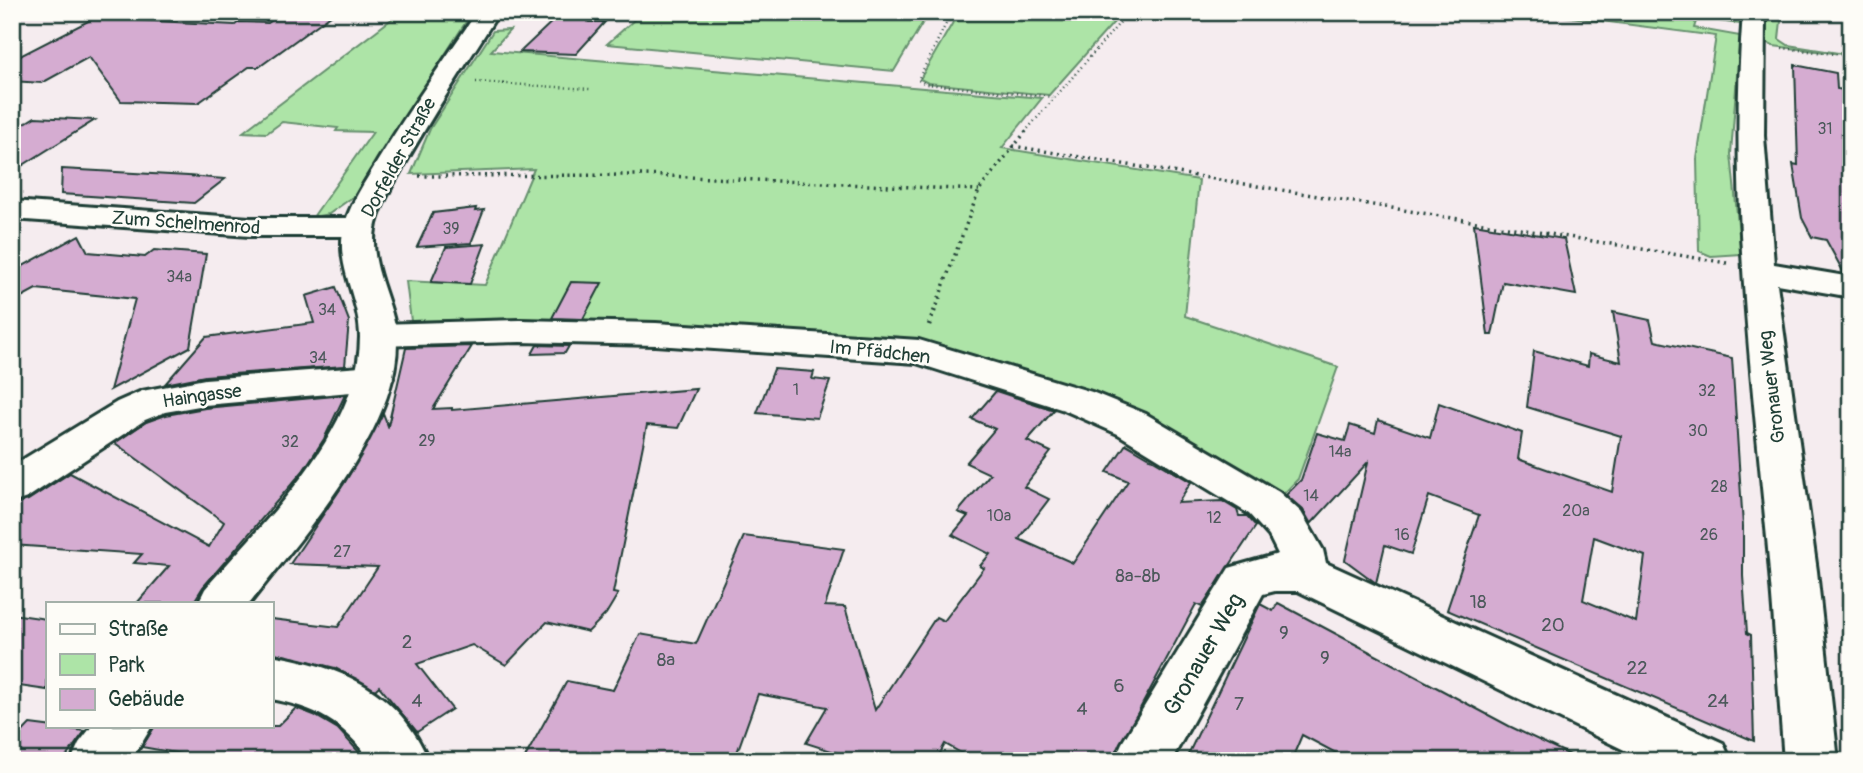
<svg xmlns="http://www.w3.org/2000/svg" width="1863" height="773" font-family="Pangolin,sans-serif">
<rect width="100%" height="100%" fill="#f5ecef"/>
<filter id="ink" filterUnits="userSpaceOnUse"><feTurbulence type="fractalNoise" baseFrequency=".0143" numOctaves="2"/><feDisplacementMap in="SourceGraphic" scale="14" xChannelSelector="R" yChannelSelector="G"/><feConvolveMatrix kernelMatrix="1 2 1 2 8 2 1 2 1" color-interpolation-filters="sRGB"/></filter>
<g filter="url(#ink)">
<g fill="#ade4a7" stroke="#66906e" stroke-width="2">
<path d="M401 12 471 14 354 196 329 214 313 217 373 132 336 131 338 128 282 122 267 133 243 132Z"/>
<path d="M643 12H929L894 71 607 44Z"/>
<path d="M959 12H1123L1049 95 928 83 920 79Z"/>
<path d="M1533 12H1698L1728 15V12H1742L1741 24 1697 18 1694 28 1740 36 1731 154 1741 254 1711 256 1699 251 1697 159 1716 36Z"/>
<path d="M1767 12H1782L1779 39 1788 45 1851 55 1773 46 1766 42Z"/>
<path d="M510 30 491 51 1042 98 1002 148 1199 180 1185 316 1338 367 1298 479 1274 504 1147 425 930 351 452 328 456 320 411 321 406 281 485 285 534 169 411 174 430 129 493 31Z"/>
</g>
<g fill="#d5acd1" stroke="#1f3d34" stroke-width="2" fill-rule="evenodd">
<path d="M284 12H335L259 67H249L198 103 121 101 89 57 42 83 12 81V60L94 18 235 25 239 22 268 23Z"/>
<path d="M558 16 593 17 589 22H605L576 54 520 52Z"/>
<path d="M1795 65 1836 73 1837 89 1851 91V274L1844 273 1826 240 1812 237 1802 218 1793 164 1798 165Z"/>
<path d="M35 117 95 120 12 172V131Z"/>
<path d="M62 169 188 176 225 179 194 203 61 194Z"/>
<path d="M476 208 475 211 484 210 471 243 417 247 433 213Z"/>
<path d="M1474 224 1564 239 1576 295 1503 282 1492 335H1488Z"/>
<path d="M79 235 88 252 145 257 154 250 206 254 190 347 110 390 135 299 36 289 12 302V272Z"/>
<path d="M485 244 470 284 431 282 446 247Z"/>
<path d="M571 282 602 283 583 319 552 318Z"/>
<path d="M336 287 349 321 345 366 205 376 165 384 206 337 314 323 306 296Z"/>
<path d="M1613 312 1650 320 1655 341 1732 358 1743 526V576L1747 633 1751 635 1754 741 1447 610 1479 515 1429 496 1411 554 1385 545 1376 583 1345 560 1368 462 1311 524 1303 510 1286 495 1301 480 1317 433 1345 441 1350 425 1375 433 1378 420 1430 438 1439 403 1522 433 1518 459 1612 492 1621 436 1527 407 1534 351 1588 366 1589 354 1621 362ZM1594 537 1645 556 1636 622 1583 600Z"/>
<path d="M537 345 569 346 565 353 532 354Z"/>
<path d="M472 346 433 409 452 408V410L696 389 678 428 647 425 613 593 618 594 606 614 588 632 547 622 506 665 472 645 417 664 452 709 417 732 379 686 375 690 335 668 271 652V619L338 627 378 567 290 564 345 482 383 413 388 426 406 348Z"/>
<path d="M774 369 814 372 812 379 830 381 817 418 757 413Z"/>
<path d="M996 391 1054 410 1027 441 1051 452 1024 487 1049 499 1019 539 1073 563 1128 481 1107 472 1126 444 1191 482 1178 503 1222 501 1237 510 1239 516H1247L1256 526 1202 607 1196 604 1112 761H975L945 744 936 761H863L806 743 827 707 758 694 734 761H523L567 681 613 690 640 634 696 644 744 536 844 549 825 606 845 607 875 710 936 617 944 621 984 568 980 566 990 554 952 535 968 516 958 512 990 474 966 463 995 429 972 419Z"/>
<path d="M345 395 324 439 303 471 203 587 193 603H137L169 566 134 563 142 554 12 545V505L28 500 70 473 209 547 224 522 115 443 146 422 166 415 205 408Z"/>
<path d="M1278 603 1509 726 1583 761H1351L1302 735 1291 761H1185L1260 604 1273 611Z"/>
<path d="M12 614 47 619V690L12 685Z"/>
<path d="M296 708 314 715 338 729 367 761H221L142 747 155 726H278Z"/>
<path d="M30 724 85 731 63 761H12V743Z"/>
</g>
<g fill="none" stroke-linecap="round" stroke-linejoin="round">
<defs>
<g id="minor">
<path d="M1743 12H1765L1764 136 1774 264 1851 277V297L1777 284 1817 571 1838 761H1784C1778 686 1774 612 1767 538 1750 362 1729 189 1743 12Z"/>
<path d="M12 201 250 218H359L370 220 375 227 370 234 359 236H250L12 219Z"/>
<path d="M520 320 656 323 919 340 1092 392 1146 414 1279 492 1301 512 1323 550 1326 563 1723 743 1731 761H1647L1298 591H1275L1263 594 1171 761H1114L1122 743 1229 568 1278 554 1269 536 1249 514 1118 434 1064 410 916 363 656 345 520 342 378 346 365 343 360 335 365 327 378 324Z"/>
<path d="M374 366 387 369 393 378 387 387 374 390 205 405 165 412 145 420 27 498 12 503V466L117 402 142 391 205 379Z"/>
<path d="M271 655C343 667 399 691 429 761H370C345 723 315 707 271 699Z"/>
</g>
<g id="major">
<path d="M477 12H499C468 62 435 110 406 162 395 181 382 201 376 224 366 265 396 303 397 343 397 431 302 536 250 603H198L205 589C263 522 360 432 360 337 360 298 333 263 345 223 352 201 365 182 377 162 408 111 443 62 477 12Z"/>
<path d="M92 726H152L131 761H71L79 743Z"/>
</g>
</defs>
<use href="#minor" stroke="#1f3d34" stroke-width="6"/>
<use href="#major" stroke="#1f3d34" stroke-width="6"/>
<g stroke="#1f3d34" stroke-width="2.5" stroke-dasharray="1 3.5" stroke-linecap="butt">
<path d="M952 12 918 80 926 84 1053 97"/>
<path d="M1782 48 1851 56"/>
<path d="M476 82 590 89"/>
<path d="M1025 132 1129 12"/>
</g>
<g stroke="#1f3d34" stroke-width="3.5" stroke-dasharray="2 4.5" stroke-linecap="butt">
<path d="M1013 146 1727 263"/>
<path d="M419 176 644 175 979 190"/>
<path d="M939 298 979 190 1027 130"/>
</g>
<path stroke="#1f3d34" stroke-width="4.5" stroke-dasharray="2 5" stroke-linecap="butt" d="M929 325 940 296"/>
<use href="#minor" fill="#fdfcf7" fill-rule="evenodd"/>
<use href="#major" fill="#fdfcf7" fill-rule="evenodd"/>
</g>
</g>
<g text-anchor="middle" stroke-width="5" stroke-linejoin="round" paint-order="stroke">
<g font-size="16" fill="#4c595b">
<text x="1825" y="134">31</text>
<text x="451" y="234">39</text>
<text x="179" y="282">34a</text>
<text x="327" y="315">34</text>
<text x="318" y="363">34</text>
<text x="796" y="395">1</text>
<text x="1707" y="396">32</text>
<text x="1698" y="436">30</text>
<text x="427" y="446">29</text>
<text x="290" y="447">32</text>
<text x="1340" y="457">14a</text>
<text x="1719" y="492">28</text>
<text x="1311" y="501">14</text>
<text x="1576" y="516">20a</text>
<text x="999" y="521">10a</text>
<text x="1214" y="523">12</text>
<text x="1402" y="540">16</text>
<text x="1709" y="540">26</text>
<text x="342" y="557">27</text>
</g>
<g font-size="19" fill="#1f3d34" stroke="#fdfcf7">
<text transform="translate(398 157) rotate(-61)" y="7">Dorfelder Straße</text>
<text transform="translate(186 222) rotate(4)" y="7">Zum Schelmenrod</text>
<text transform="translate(880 351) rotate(6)" y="7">Im Pfädchen</text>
<text transform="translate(1771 387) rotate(-97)" y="7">Gronauer Weg</text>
<text transform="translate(202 395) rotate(-8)" y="7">Haingasse</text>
</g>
<g font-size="19" fill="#4c595b">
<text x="1138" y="582">8a-8b</text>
<text x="1478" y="608">18</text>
<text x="1553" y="631">20</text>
<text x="1284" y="639">9</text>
<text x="407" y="648">2</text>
<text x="1325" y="664">9</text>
<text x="666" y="666">8a</text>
<text x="1637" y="674">22</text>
<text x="1119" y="692">6</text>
<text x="417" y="707">4</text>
<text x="1718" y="707">24</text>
<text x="1239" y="710">7</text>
<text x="1082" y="715">4</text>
</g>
<g font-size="23" fill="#1f3d34" stroke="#fdfcf7">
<text transform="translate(1203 654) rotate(-60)" y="8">Gronauer Weg</text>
</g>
</g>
<rect width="1863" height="773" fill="none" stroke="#fdfcf7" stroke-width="42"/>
<rect x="21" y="21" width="1821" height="731" fill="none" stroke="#1f3d34" stroke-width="2.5" filter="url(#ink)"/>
<rect x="46" y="602" width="228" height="126" fill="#fdfcf7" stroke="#a4b0a9" stroke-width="2"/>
<rect x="60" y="624" width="35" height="10" fill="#fdfcf7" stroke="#a4b0a9" stroke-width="2"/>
<text x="108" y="636" font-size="21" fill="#1f3d34">Straße</text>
<rect x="60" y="654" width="35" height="21" fill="#ade4a7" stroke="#a4b0a9" stroke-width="2"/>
<text x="108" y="672" font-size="21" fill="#1f3d34">Park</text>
<rect x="60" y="689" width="35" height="21" fill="#d5acd1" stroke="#a4b0a9" stroke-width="2"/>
<text x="108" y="706" font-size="21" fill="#1f3d34">Gebäude</text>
</svg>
